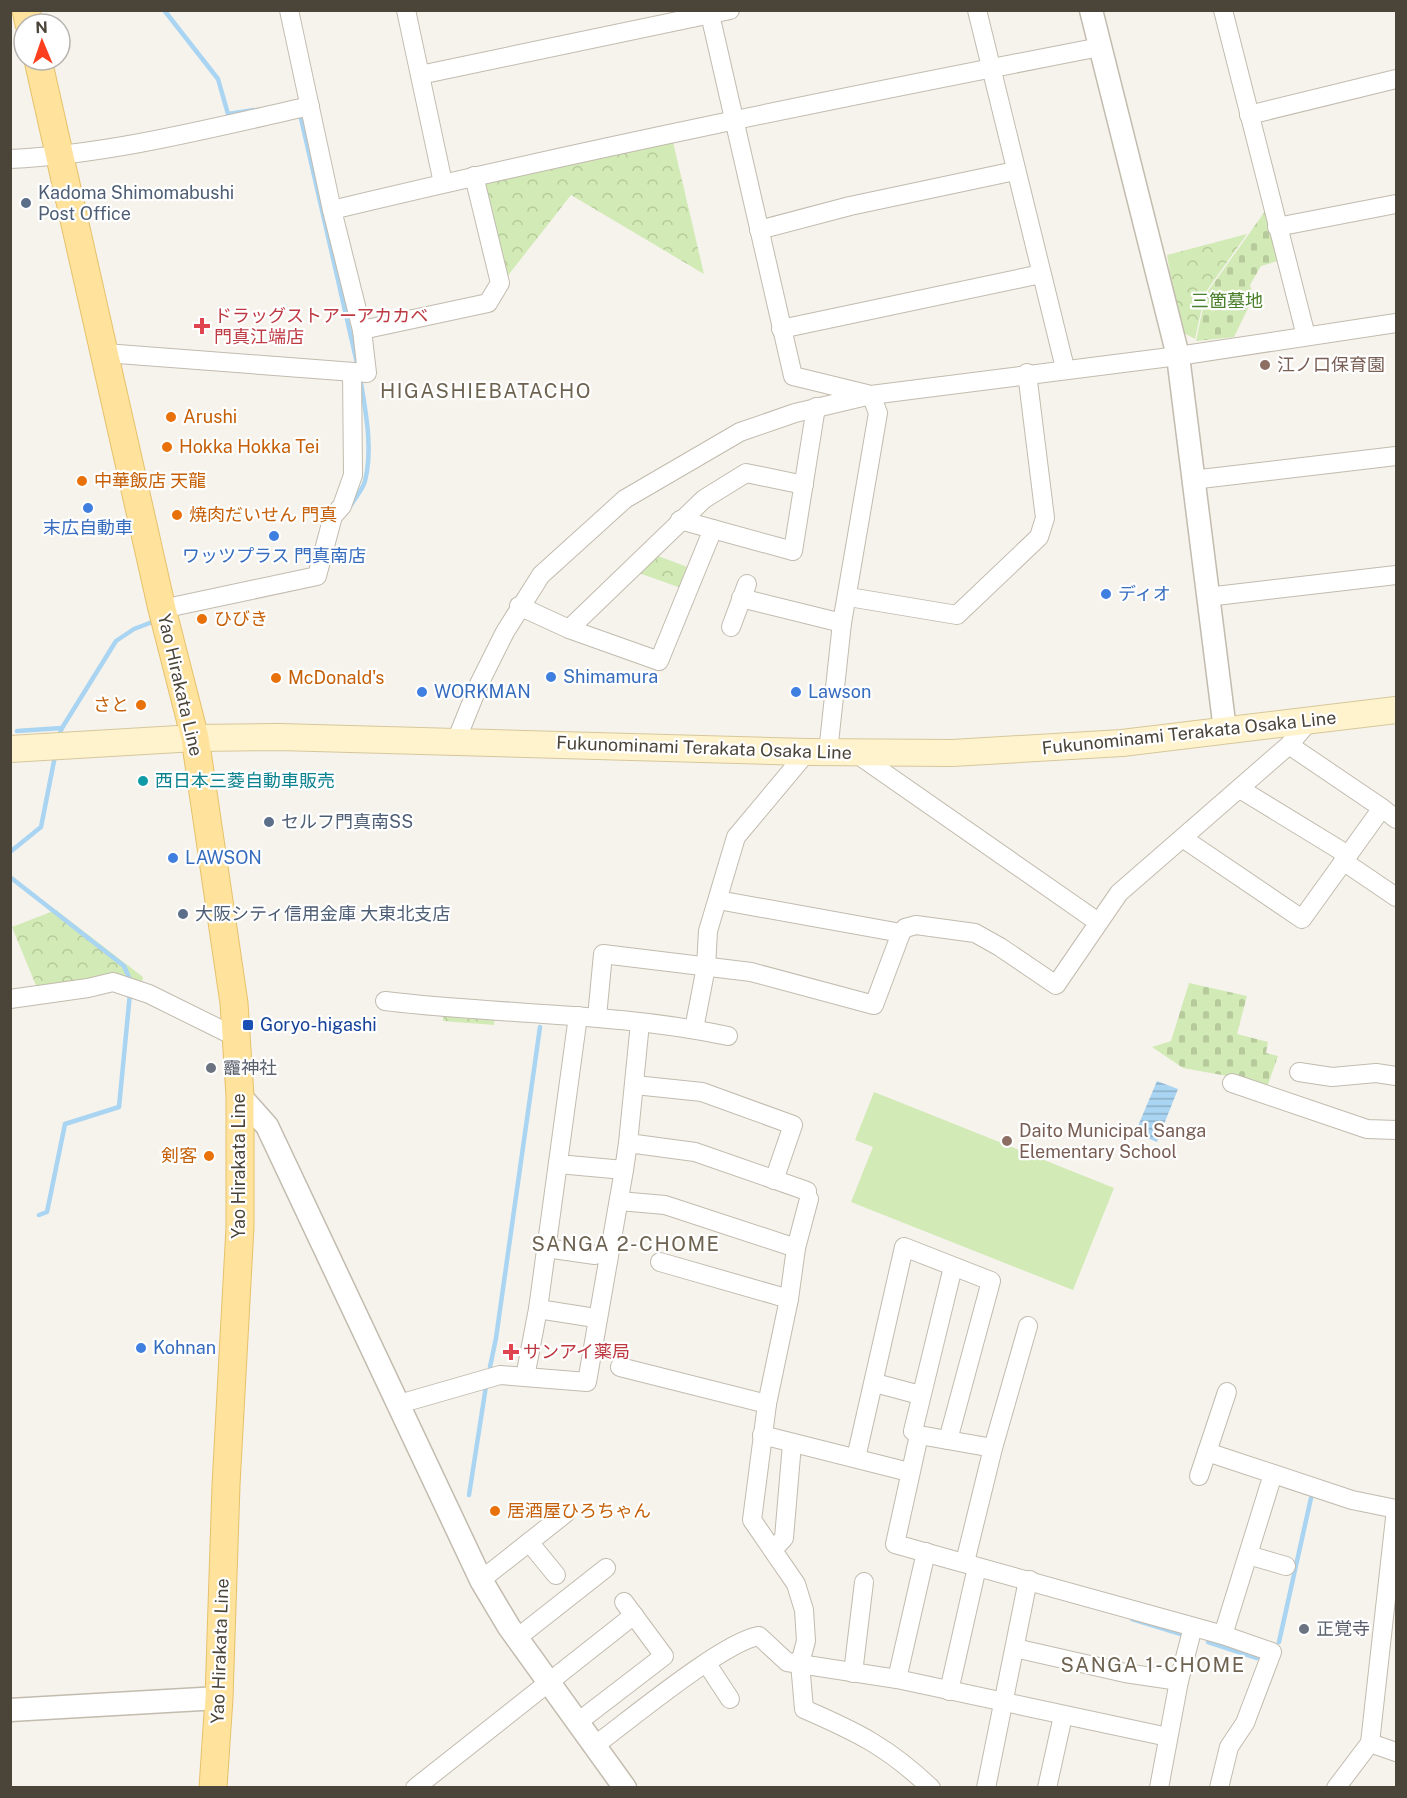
<svg xmlns="http://www.w3.org/2000/svg" width="1407" height="1798" font-family="'Public Sans','Noto Sans JP',sans-serif">
<defs>
<pattern id="cemetery-stones" width="16" height="16" patternUnits="userSpaceOnUse" patternTransform="scale(1.5)"><rect width="16" height="16" fill="#d2eab5"/><path d="M2 7V4a2 2 0 0 1 4 0v3zM10 15v-3a2 2 0 0 1 4 0v3z" fill="#b6ca9c"/></pattern>
<pattern id="park-crowns" width="20" height="18" patternUnits="userSpaceOnUse" patternTransform="scale(1.5)"><rect width="20" height="18" fill="#d2eab5"/><path d="M2 6a3 3 0 1 1 6 0M12 15a3 3 0 1 1 6 0" fill="none" stroke="#b6ca9c"/></pattern>
<pattern id="water-rules" width="6" height="5" patternUnits="userSpaceOnUse" patternTransform="scale(1.5)"><rect width="6" height="5" fill="#a9d4f2"/><path d="M0 2.5h6" fill="none" stroke="#8caec5"/></pattern>
</defs>
<rect width="100%" height="100%" fill="#f6f3ec"/>
<path fill="#d2eab5" d="M874 1092 1114 1188 1073 1290 851 1202 873 1147 855 1140Z"/>
<g fill="url(#cemetery-stones)">
<path d="M1266 210 1278 261 1261 266 1250 285 1253 298 1234 337 1196 341 1206 294Z"/>
<path d="M1189 983 1247 996 1237 1034 1268 1042 1266 1053 1278 1056 1267 1087 1233 1077 1183 1068 1152 1047 1171 1041Z"/>
</g>
<g fill="url(#park-crowns)">
<path d="M673 142 704 274 571 195 506 278 481 181Z"/>
<path d="M1247 234 1205 293 1195 339 1180 331 1167 255Z"/>
<path d="M653 554 690 568 681 588 636 572Z"/>
<path d="M56 910 143 977 142 983 37 988 12 927Z"/>
<path d="M444 1010 495 1014 494 1025 443 1021Z"/>
</g>
<path fill="url(#water-rules)" d="M1157 1081 1178 1089 1157 1142 1135 1133Z"/>
<g fill="none" stroke-linecap="round" stroke-linejoin="round">
<g stroke="#a9d4f2" stroke-width="4.5">
<path d="M164 10 218 79 228 114 254 110"/>
<path d="M300 114 357 363"/>
<path d="M351 505C355 498 363 489 365 481 373 450 366 414 361 383"/>
<path d="M17 731 62 728"/>
<path d="M58 738 62 728 116 641 134 629 155 621"/>
<path d="M10 852 41 827 55 756"/>
<path d="M10 877 124 966 131 982"/>
<path d="M39 1215 47 1212 65 1124 119 1107 130 993"/>
<path d="M490 1367 496 1338 540 1027"/>
<path d="M469 1495 486 1386"/>
<path d="M1132 1619 1184 1635"/>
<path d="M1208 1642 1257 1658"/>
<path d="M1279 1642 1311 1498"/>
</g>
<defs>
<g id="minor">
<path d="M406 10 443 183"/>
<path d="M709 10 793 376 867 394"/>
<path d="M977 10 1065 368"/>
<path d="M1223 10 1306 336"/>
<path d="M420 75 730 10"/>
<path d="M1249 115 1396 79"/>
<path d="M10 159C112 154 211 128 310 106"/>
<path d="M332 210C586 149 843 97 1100 47"/>
<path d="M1277 227 1396 204"/>
<path d="M759 230 850 206 1015 171"/>
<path d="M781 329 1041 274"/>
<path d="M362 330 488 303 500 283 474 176"/>
<path d="M105 353 367 373 362 330 332 210 289 10"/>
<path d="M1192 480 1396 456"/>
<path d="M680 520 793 551 816 407"/>
<path d="M849 597 957 615 1039 537 1045 518 1027 373"/>
<path d="M1207 597 1396 575"/>
<path d="M741 598 842 623"/>
<path d="M519 606 569 629 659 661 713 529"/>
<path d="M162 609 317 576 333 516 342 506 353 475 352 372"/>
<path d="M731 627 747 584"/>
<path d="M569 629 704 499 746 473 804 485"/>
<path d="M456 741 479 684 505 632 541 575 625 499 740 432 795 413 871 395 1178 356 1396 323"/>
<path d="M828 752 842 623 878 413 871 395"/>
<path d="M854 752 1098 922"/>
<path d="M1240 789 1348 855"/>
<path d="M1382 808 1396 819"/>
<path d="M1184 839 1302 919 1382 808 1289 745"/>
<path d="M1343 861 1396 897"/>
<path d="M718 900 901 933 905 928 916 925 975 933 1000 947 1056 985 1119 893 1289 745 1310 720"/>
<path d="M10 999 88 988 113 982 149 994 236 1037"/>
<path d="M385 1001C499 1015 615 1012 728 1036"/>
<path d="M597 1017 603 954 751 972 874 1005 901 933"/>
<path d="M694 1029 706 967 708 931 736 837 807 752"/>
<path d="M1299 1072 1332 1077 1376 1073 1396 1076"/>
<path d="M1232 1083 1367 1129 1396 1130"/>
<path d="M635 1085 702 1092 793 1125 774 1180"/>
<path d="M628 1143 640 1023"/>
<path d="M558 1164 624 1170 628 1143 695 1152 807 1191"/>
<path d="M809 1199 796 1248 789 1299 767 1404 752 1520 796 1584 804 1610 806 1641 800 1663 804 1709C857 1732 888 1747 931 1788"/>
<path d="M619 1201 665 1205 796 1248"/>
<path d="M546 1248 595 1255"/>
<path d="M660 1262 789 1299"/>
<path d="M953 1267 913 1431 919 1435 993 1448"/>
<path d="M538 1309 589 1317"/>
<path d="M620 1367 767 1404"/>
<path d="M525 1377 538 1309 578 1016"/>
<path d="M875 1383 920 1395"/>
<path d="M399 1404 500 1375 587 1382 624 1170"/>
<path d="M762 1435 909 1472"/>
<path d="M919 1435 895 1544 1223 1635 1272 1652 1245 1723 1229 1747 1219 1788"/>
<path d="M1207 1452 1352 1500 1396 1509"/>
<path d="M856 1458 904 1247 991 1281 948 1440"/>
<path d="M1199 1476 1227 1392"/>
<path d="M529 1542 556 1575"/>
<path d="M773 1550 784 1538 792 1444"/>
<path d="M1248 1555 1286 1566"/>
<path d="M965 1562 993 1448 1028 1326"/>
<path d="M481 1580 566 1513"/>
<path d="M1223 1635 1273 1474"/>
<path d="M517 1638 606 1568"/>
<path d="M1015 1648 1125 1673 1179 1681"/>
<path d="M707 1664 730 1699"/>
<path d="M853 1673 864 1582"/>
<path d="M897 1679 926 1552"/>
<path d="M949 1691 975 1576"/>
<path d="M578 1722 664 1656 624 1602"/>
<path d="M1370 1743 1396 1752"/>
<path d="M594 1746C627 1722 724 1641 759 1636L787 1662 897 1679 1168 1737"/>
<path d="M415 1788 634 1615"/>
<path d="M986 1788 1026 1590 1030 1580"/>
<path d="M1047 1788 1063 1716"/>
<path d="M1159 1788 1179 1681 1193 1627"/>
<path d="M1336 1788 1370 1743 1396 1509"/>
</g>
<g id="tertiary">
<path d="M1091 10 1178 356 1225 730"/>
<path d="M240 1096 267 1126 481 1580 509 1627 625 1788"/>
<path d="M10 1710 219 1698"/>
</g>
<path id="secondary" d="M10 749 195 738 279 737 807 752 952 753 1122 743 1396 710"/>
<g id="primary">
<path d="M26 10 29 24"/>
<path d="M38 60 162 609 195 738 234 1003 240 1096V1227L226 1485 219 1698 213 1788"/>
</g>
</defs>
<use href="#minor" stroke="#c2bbae" stroke-width="20"/>
<use href="#tertiary" stroke="#c2bbae" stroke-width="25"/>
<use href="#secondary" stroke="#d6c79b" stroke-width="28"/>
<use href="#primary" stroke="#e6c16a" stroke-width="29"/>
<use href="#minor" stroke="#fff" stroke-width="18"/>
<use href="#tertiary" stroke="#fff" stroke-width="22"/>
<use href="#secondary" stroke="#fff3cd" stroke-width="26"/>
<use href="#primary" stroke="#ffe39c" stroke-width="27"/>
</g>
<g fill="#5c6f8a" stroke="#fff" stroke-width="2">
<circle cx="26" cy="203" r="6"/>
<circle cx="269" cy="822" r="6"/>
<circle cx="183" cy="914" r="6"/>
</g>
<g fill="#e0444e" stroke="#fff" stroke-width="2">
<path d="M199 317h6v6h6v6h-6v6h-6v-6h-6v-6h6z"/>
<path d="M508 1343h6v6h6v6h-6v6h-6v-6h-6v-6h6z"/>
</g>
<g fill="#8d6e63" stroke="#fff" stroke-width="2">
<circle cx="1265" cy="365" r="6"/>
<circle cx="1007" cy="1141" r="6"/>
</g>
<g fill="#e8710a" stroke="#fff" stroke-width="2">
<circle cx="171" cy="417" r="6"/>
<circle cx="167" cy="447" r="6"/>
<circle cx="82" cy="481" r="6"/>
<circle cx="177" cy="515" r="6"/>
<circle cx="202" cy="619" r="6"/>
<circle cx="276" cy="678" r="6"/>
<circle cx="141" cy="705" r="6"/>
<circle cx="209" cy="1156" r="6"/>
<circle cx="495" cy="1511" r="6"/>
</g>
<g fill="#3f7fe0" stroke="#fff" stroke-width="2">
<circle cx="88" cy="508" r="6"/>
<circle cx="274" cy="536" r="6"/>
<circle cx="1106" cy="594" r="6"/>
<circle cx="551" cy="677" r="6"/>
<circle cx="422" cy="692" r="6"/>
<circle cx="796" cy="692" r="6"/>
<circle cx="173" cy="858" r="6"/>
<circle cx="141" cy="1348" r="6"/>
</g>
<circle fill="#0f9aa8" stroke="#fff" stroke-width="2" cx="143" cy="781" r="6"/>
<rect fill="#1a4fb4" stroke="#fff" stroke-width="2" x="242" y="1019" width="12" height="12" rx="3"/>
<g fill="#6b7280" stroke="#fff" stroke-width="2">
<circle cx="211" cy="1068" r="6"/>
<circle cx="1304" cy="1629" r="6"/>
</g>
<g text-anchor="middle" stroke-width="4.5" stroke-linejoin="round" paint-order="stroke">
<g font-size="18" fill="#4e5e75" stroke="#fff" text-anchor="start">
<text x="38" y="199">Kadoma Shimomabushi<tspan x="38" dy="21">Post Office</tspan></text>
<text x="281" y="828">セルフ門真南SS</text>
<text x="195" y="920">大阪シティ信用金庫 大東北支店</text>
</g>
<g font-size="18" fill="#4a7f2a" stroke="#fff">
<text x="1227" y="307">三箇墓地</text>
</g>
<g font-size="18" fill="#be3a42" stroke="#fff" text-anchor="start">
<text x="214" y="322">ドラッグストアーアカカベ<tspan x="214" dy="21">門真江端店</tspan></text>
<text x="523" y="1358">サンアイ薬局</text>
</g>
<g font-size="18" fill="#785e54" stroke="#fff" text-anchor="start">
<text x="1277" y="371">江ノ口保育園</text>
<text x="1019" y="1137">Daito Municipal Sanga<tspan x="1019" dy="21">Elementary School</tspan></text>
</g>
<g font-size="18" fill="#c56008" stroke="#fff" text-anchor="start">
<text x="183" y="423">Arushi</text>
<text x="179" y="453">Hokka Hokka Tei</text>
<text x="94" y="487">中華飯店 天龍</text>
<text x="189" y="521">焼肉だいせん 門真</text>
<text x="214" y="625">ひびき</text>
<text x="288" y="684">McDonald's</text>
<text x="129" y="711" text-anchor="end">さと</text>
<text x="197" y="1162" text-anchor="end">剣客</text>
<text x="507" y="1517">居酒屋ひろちゃん</text>
</g>
<g font-size="18" fill="#366cbe" stroke="#fff" text-anchor="start">
<text x="88" y="534" text-anchor="middle">末広自動車</text>
<text x="274" y="562" text-anchor="middle">ワッツプラス 門真南店</text>
<text x="1118" y="600">ディオ</text>
<text x="563" y="683">Shimamura</text>
<text x="434" y="698">WORKMAN</text>
<text x="808" y="698">Lawson</text>
<text x="185" y="864">LAWSON</text>
<text x="153" y="1354">Kohnan</text>
</g>
<g font-size="18" fill="#4b4439" stroke="#fff">
<text transform="translate(180 685) rotate(77)" y="6">Yao Hirakata Line</text>
<text transform="translate(1189 733) rotate(-6)" y="6">Fukunominami Terakata Osaka Line</text>
<text transform="translate(704 748) rotate(2)" y="6">Fukunominami Terakata Osaka Line</text>
<text transform="translate(239 1166) rotate(-90)" y="6">Yao Hirakata Line</text>
<text transform="translate(220 1651) rotate(-88)" y="6">Yao Hirakata Line</text>
</g>
<g font-size="18" fill="#0d838f" stroke="#fff" text-anchor="start">
<text x="155" y="787">西日本三菱自動車販売</text>
</g>
<g font-size="18" fill="#164399" stroke="#fff" text-anchor="start">
<text x="260" y="1031">Goryo-higashi</text>
</g>
<g font-size="18" fill="#5b616d" stroke="#fff" text-anchor="start">
<text x="223" y="1074">龗神社</text>
<text x="1316" y="1635">正覚寺</text>
</g>
<g font-size="20" letter-spacing="1.5" fill="#6e6250" stroke="#fff">
<text x="486" y="398">HIGASHIEBATACHO</text>
<text x="626" y="1251">SANGA 2-CHOME</text>
<text x="1153" y="1672">SANGA 1-CHOME</text>
</g>
</g>
<rect width="1407" height="1798" fill="none" stroke="#4b4439" stroke-width="24"/>
<g transform="translate(42 42) rotate(358)"><circle r="28" fill="#ffffff" stroke="#b7b4b0" stroke-width="1.5"/>
<path d="M0-4.5L10 22L0 15L-10 22Z" fill="#fc3f1d"/>
<text y="-9" font-size="16" font-weight="bold" text-anchor="middle" fill="#4b4439">N</text>
</g>
</svg>
